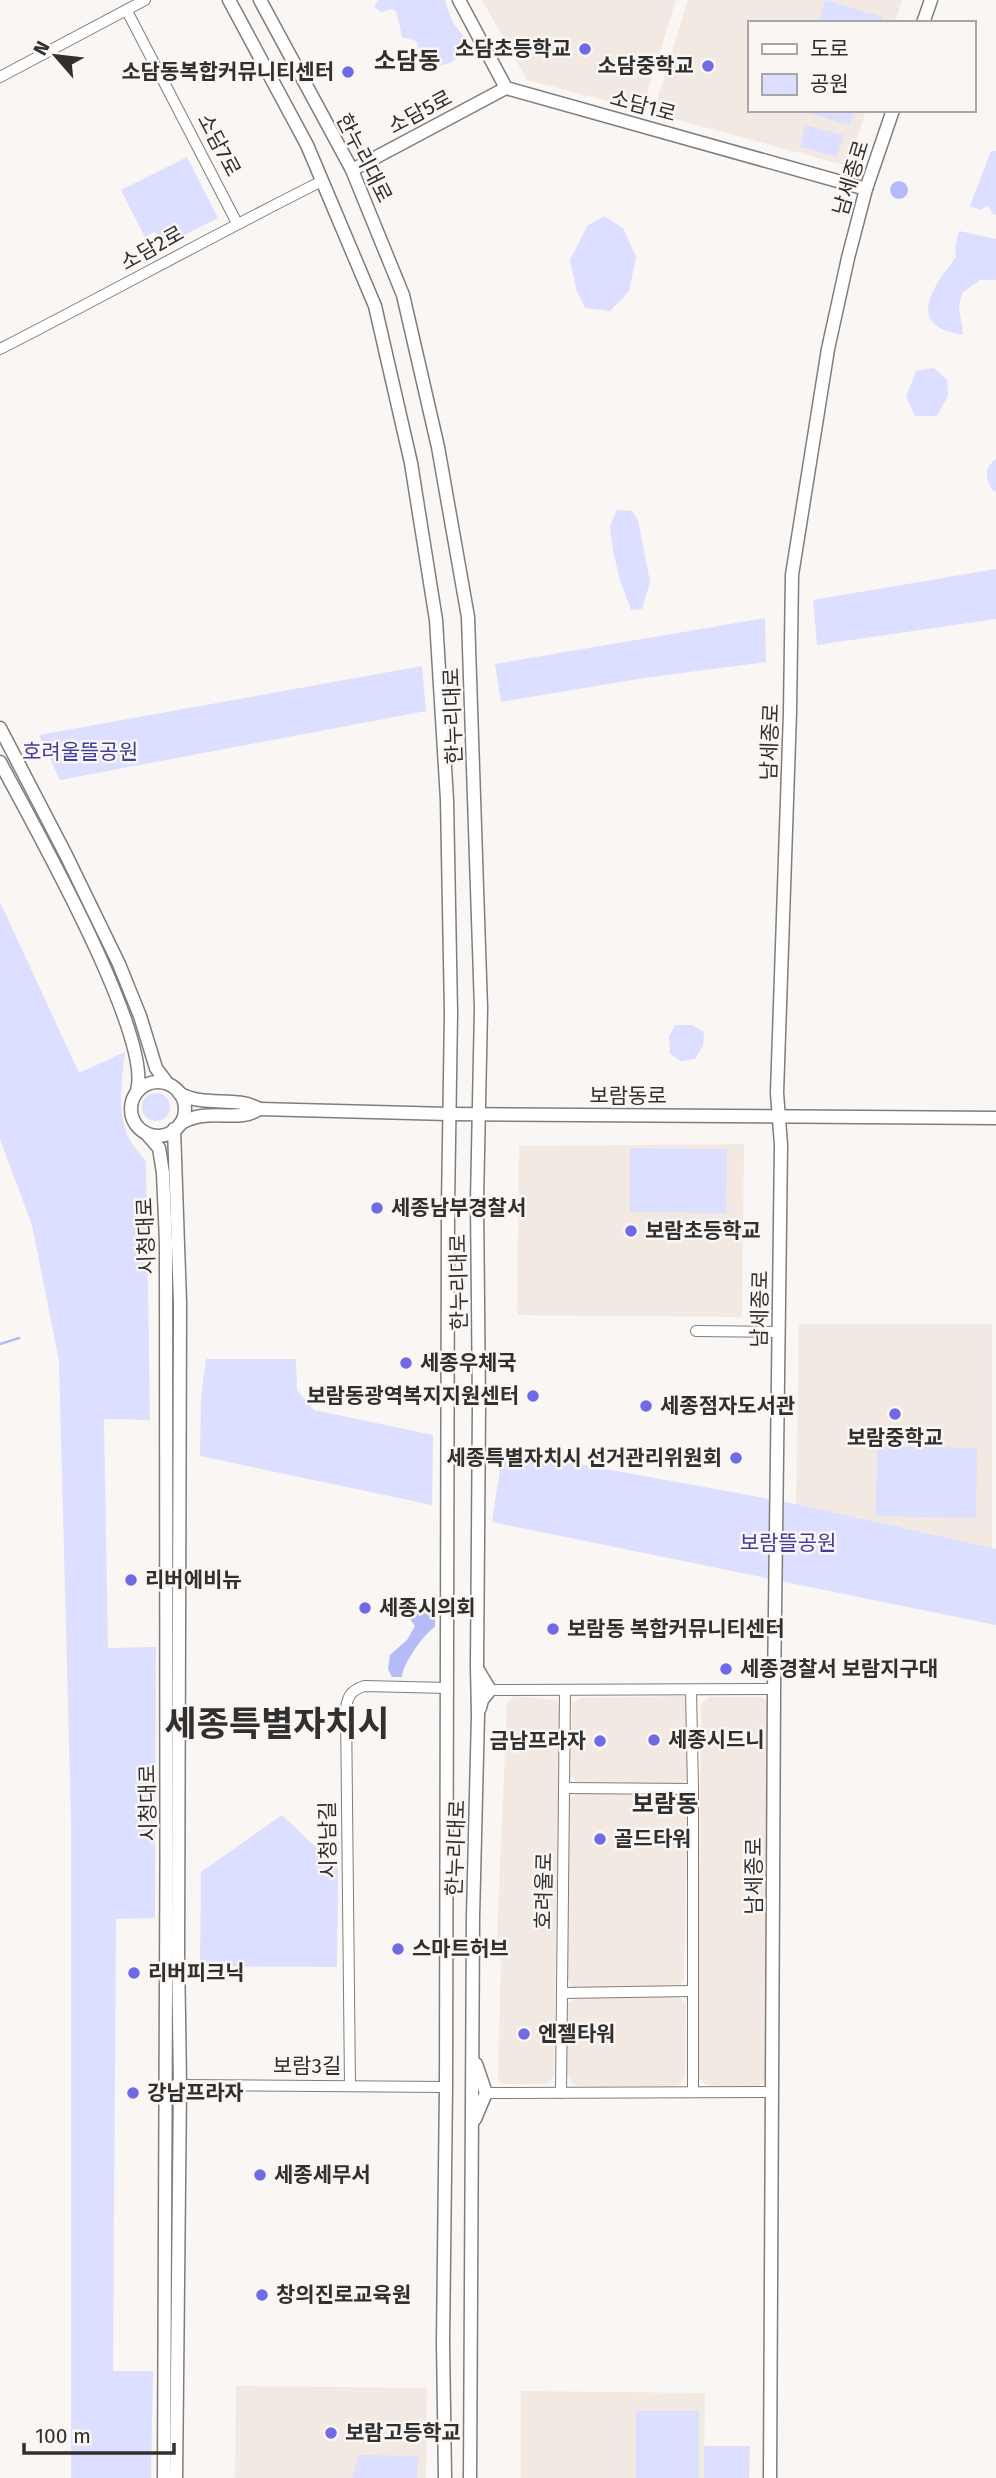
<svg xmlns="http://www.w3.org/2000/svg" width="996" height="2478" font-family="'Fira Sans','Noto Sans KR',sans-serif">
<rect width="100%" height="100%" fill="#f9f6f4"/>
<g fill="#f2e9e2">
<path d="M482 0H676L642 110 527 80Z"/>
<path d="M688 0H902L895 23H749V110H866L848 166 653 113Z"/>
<path d="M744 1144 742 1317 517 1315 519 1146Z"/>
<path d="M799 1324H992V1549L796 1504Z"/>
<path d="M514 1696 555 1700 560 1705 554 2075 550 2082 544 2084H503L498 2080 501 1962 497 1939 507 1703Z"/>
<path d="M683 1696 690 1703V1775L687 1780 679 1785 577 1784 571 1775 572 1703 581 1698Z"/>
<path d="M710 1697H762L770 1705 767 2076 762 2084 757 2086H712L704 2084 697 2075 701 1704Z"/>
<path d="M578 1793H683L688 1798 684 1978 680 1986 674 1988 580 1989 572 1987 566 1978 569 1798Z"/>
<path d="M679 1996 686 2004 685 2076 681 2083 675 2086H581L573 2084 567 2075V2004L576 1998Z"/>
<path d="M236 2386 427 2388 426 2478H235Z"/>
<path d="M521 2391 705 2393 704 2478H521Z"/>
</g>
<g fill="#dcdfff">
<path d="M378 0H445L452 21 471 47 470 51 448 64 425 67 416 41 402 37 397 13 393 9 381 12 374 7Z"/>
<path d="M825 0 882 17 880 23H819Z"/>
<path d="M798 110H854L850 125Z"/>
<path d="M805 125 843 135 837 157 800 147Z"/>
<path d="M991 151H996V215L993 214 988 205 981 210 970 206Z"/>
<path d="M187 157 218 218 163 246 156 231 145 237 121 190Z"/>
<path d="M604 216 623 228 636 257 629 291 610 311 585 308 576 289 570 260 587 226Z"/>
<path d="M959 231 996 239V280H980L962 293 959 306 963 335C904 326 933 287 956 257L955 248Z"/>
<path d="M934 368 947 380 948 396 937 416H915L906 397 916 371Z"/>
<path d="M996 459V492L992 490C986 477 983 469 996 459Z"/>
<path d="M617 510 632 511 638 520 650 582 642 609 631 610 620 580 613 551 610 526Z"/>
<path d="M996 569V619L817 645 813 600Z"/>
<path d="M765 618 766 662 644 678 501 702 495 664Z"/>
<path d="M422 666 426 711 60 780 39 735Z"/>
<path d="M0 902 79 1073 125 1052C122 1079 117 1109 127 1134 130 1144 140 1153 146 1161L150 1420 104 1419 108 1648 156 1647 155 1918 116 1919 113 2371H153L151 2478H71V1818L59 1361 32 1225 0 1139Z"/>
<path d="M675 1025H692L704 1032 703 1046 695 1059 680 1061 670 1053 669 1037Z"/>
<circle cx="156" cy="1107" r="14"/>
<path d="M630 1148 727 1149 726 1213 630 1212Z"/>
<path d="M206 1359H296L297 1390 314 1410 433 1435 432 1505 200 1456 201 1398Z"/>
<path d="M877 1446 977 1448 976 1518 876 1516Z"/>
<path d="M503 1450 796 1504 996 1549V1625L492 1522Z"/>
<path d="M282 1815 338 1869 337 1967 200 1966 201 1872Z"/>
<rect x="636" y="2411" width="63" height="67"/>
<path d="M704 2446H750L749 2478H704Z"/>
<path d="M359 2455 418 2456 417 2478H352Z"/>
</g>
<g fill="#b5baf8">
<circle cx="899" cy="190" r="9"/>
<path d="M413 1609 430 1611 435 1617V1627C425 1632 402 1665 402 1677H392L388 1669 390 1655 407 1640 415 1626 407 1615Z"/>
</g>
<g fill="none" stroke-linecap="round" stroke-linejoin="round">
<path stroke="#b5baf8" stroke-width="2.5" d="M0 1344 19 1338"/>
<defs>
<g id="minor">
<path d="M127 11 237 223"/>
<path d="M0 77 145 0"/>
<path d="M0 349C108 294 214 235 322 181"/>
<path d="M696 1331 779 1332"/>
<path d="M490 1690 774 1689"/>
<path d="M691 1690 693 1789V2092"/>
<path d="M564 1788 693 1789"/>
<path d="M562 1993 692 1991"/>
<path d="M175 2085 446 2087"/>
<path d="M350 2086 346 1708C348 1695 351 1691 364 1686L448 1688"/>
<path d="M486 2093 773 2092"/>
<path d="M561 2093 565 1690"/>
</g>
<g id="tertiary">
<path d="M229 0 307 145 375 306 411 463 436 620 447 800 451 1013 448 1206 446 2087 443 2342 445 2478"/>
<path d="M260 0 352 170 403 295 438 447 468 617 481 1008 477 1201 479 1406 477 1666 478 1715 473 1916 470 2478"/>
<path d="M459 0 506 88 866 189"/>
<path d="M923 23 931 0"/>
<path d="M352 170 506 88"/>
<path d="M0 728 66 855 119 964 140 1016 156 1068 167 1083"/>
<path d="M0 762C31 821 153 1035 137 1091"/>
<circle cx="158" cy="1109" r="27"/>
<path d="M179 1093C204 1108 236 1095 259 1109"/>
<path d="M259 1109 449 1114 996 1118"/>
<path d="M180 1124C207 1106 239 1124 259 1109"/>
<path d="M174 1129 180 1303 178 1952 180 2085 176 2478"/>
<path d="M146 1133 159 1148 163 1173 166 1242C166 1654 168 2066 164 2478"/>
<path d="M478 1670 490 1690 482 1700 480 1708"/>
<path d="M475 2119 486 2093 476 2064"/>
<path d="M770 2478 774 1689 781 1145 777 1093 790 712 792 575 828 349 848 258 866 189 893 110"/>
</g>
</defs>
<use href="#minor" stroke="#807e7c" stroke-width="12"/>
<use href="#tertiary" stroke="#807e7c" stroke-width="15"/>
<use href="#minor" stroke="#fff" stroke-width="10"/>
<use href="#tertiary" stroke="#fff" stroke-width="12"/>
</g>
<g fill="#706ae5" stroke="#f9f6f4" stroke-width="2.5">
<circle cx="585" cy="49" r="7"/>
<circle cx="708" cy="66" r="7"/>
<circle cx="348" cy="72" r="7"/>
<circle cx="377" cy="1208" r="7"/>
<circle cx="631" cy="1231" r="7"/>
<circle cx="406" cy="1363" r="7"/>
<circle cx="533" cy="1396" r="7"/>
<circle cx="646" cy="1406" r="7"/>
<circle cx="895" cy="1414" r="7"/>
<circle cx="736" cy="1458" r="7"/>
<circle cx="131" cy="1580" r="7"/>
<circle cx="365" cy="1608" r="7"/>
<circle cx="553" cy="1629" r="7"/>
<circle cx="726" cy="1669" r="7"/>
<circle cx="654" cy="1740" r="7"/>
<circle cx="600" cy="1741" r="7"/>
<circle cx="600" cy="1839" r="7"/>
<circle cx="398" cy="1949" r="7"/>
<circle cx="134" cy="1973" r="7"/>
<circle cx="524" cy="2034" r="7"/>
<circle cx="133" cy="2093" r="7"/>
<circle cx="260" cy="2175" r="7"/>
<circle cx="262" cy="2295" r="7"/>
<circle cx="331" cy="2433" r="7"/>
</g>
<g text-anchor="middle" stroke-width="5" stroke-linejoin="round" paint-order="stroke">
<g font-size="21" font-weight="bold" fill="#31302f" stroke="#f9f6f4" text-anchor="start">
<text x="571" y="56" text-anchor="end">소담초등학교</text>
<text x="694" y="73" text-anchor="end">소담중학교</text>
<text x="334" y="79" text-anchor="end">소담동복합커뮤니티센터</text>
<text x="391" y="1215">세종남부경찰서</text>
<text x="645" y="1238">보람초등학교</text>
<text x="420" y="1370">세종우체국</text>
<text x="519" y="1403" text-anchor="end">보람동광역복지지원센터</text>
<text x="660" y="1413">세종점자도서관</text>
<text x="895" y="1445" text-anchor="middle">보람중학교</text>
<text x="722" y="1465" text-anchor="end">세종특별자치시 선거관리위원회</text>
<text x="145" y="1587">리버에비뉴</text>
<text x="379" y="1615">세종시의회</text>
<text x="567" y="1636">보람동 복합커뮤니티센터</text>
<text x="740" y="1676">세종경찰서 보람지구대</text>
<text x="668" y="1747">세종시드니</text>
<text x="586" y="1748" text-anchor="end">금남프라자</text>
<text x="614" y="1846">골드타워</text>
<text x="412" y="1956">스마트허브</text>
<text x="148" y="1980">리버피크닉</text>
<text x="538" y="2041">엔젤타워</text>
<text x="147" y="2100">강남프라자</text>
<text x="274" y="2182">세종세무서</text>
<text x="276" y="2302">창의진로교육원</text>
<text x="345" y="2440">보람고등학교</text>
</g>
<g font-size="21" fill="#31302f" stroke="#f9f6f4">
<text transform="translate(643 106) rotate(15)" y="7">소담1로</text>
<text transform="translate(420 112) rotate(-28)" y="7">소담5로</text>
<text transform="translate(219 145) rotate(62)" y="7">소담7로</text>
<text transform="translate(364 158) rotate(63)" y="7">한누리대로</text>
<text transform="translate(851 178) rotate(-73)" y="7">남세종로</text>
<text transform="translate(152 248) rotate(-29)" y="7">소담2로</text>
<text transform="translate(453 716) rotate(-92)" y="7">한누리대로</text>
<text transform="translate(770 742) rotate(-88)" y="7">남세종로</text>
<text x="628" y="1103">보람동로</text>
<text transform="translate(146 1236) rotate(-92)" y="7">시청대로</text>
<text transform="translate(459 1282) rotate(-91)" y="7">한누리대로</text>
<text transform="translate(760 1309) rotate(-89)" y="7">남세종로</text>
<text transform="translate(148 1803) rotate(-91)" y="7">시청대로</text>
<text transform="translate(328 1840) rotate(-91)" y="7">시청남길</text>
<text transform="translate(456 1848) rotate(-88)" y="7">한누리대로</text>
<text transform="translate(754 1876) rotate(-90)" y="7">남세종로</text>
<text transform="translate(544 1891) rotate(-89)" y="7">호려울로</text>
<text x="307" y="2073">보람3길</text>
</g>
<g font-size="21" fill="#443e97" stroke="#f9f6f4">
<text x="80" y="759">호려울뜰공원</text>
<text x="788" y="1550">보람뜰공원</text>
</g>
<g font-size="24" font-weight="bold" fill="#31302f" stroke="#f9f6f4">
<text x="407" y="69">소담동</text>
<text x="665" y="1812">보람동</text>
</g>
<g font-size="35" font-weight="bold" fill="#31302f" stroke="#f9f6f4">
<text x="277" y="1736">세종특별자치시</text>
</g>
</g>
<rect x="748" y="21" width="228" height="91" fill="#f9f6f4" stroke="#a9a7a5" stroke-width="2"/>
<rect x="762" y="44" width="35" height="10" fill="#ffffff" stroke="#a9a7a5" stroke-width="2"/>
<text x="810" y="56" font-size="21" fill="#31302f">도로</text>
<rect x="762" y="74" width="35" height="21" fill="#dcdfff" stroke="#a9a7a5" stroke-width="2"/>
<text x="810" y="91" font-size="21" fill="#31302f">공원</text>
<g transform="translate(56 56) rotate(298)" stroke="#f9f6f4" stroke-width="5" paint-order="stroke">
<path d="M0-5L12 26L0 18L-12 26Z" fill="#31302f"/>
<text y="-10" font-size="19" font-weight="bold" text-anchor="middle" fill="#31302f">N</text>
</g>
<path d="M24 2443v10h150v-10" fill="none" stroke="#31302f" stroke-width="3.5"/>
<text x="35" y="2443" font-size="21" fill="#31302f" stroke="#f9f6f4" stroke-width="5" paint-order="stroke">100 m</text>
</svg>
